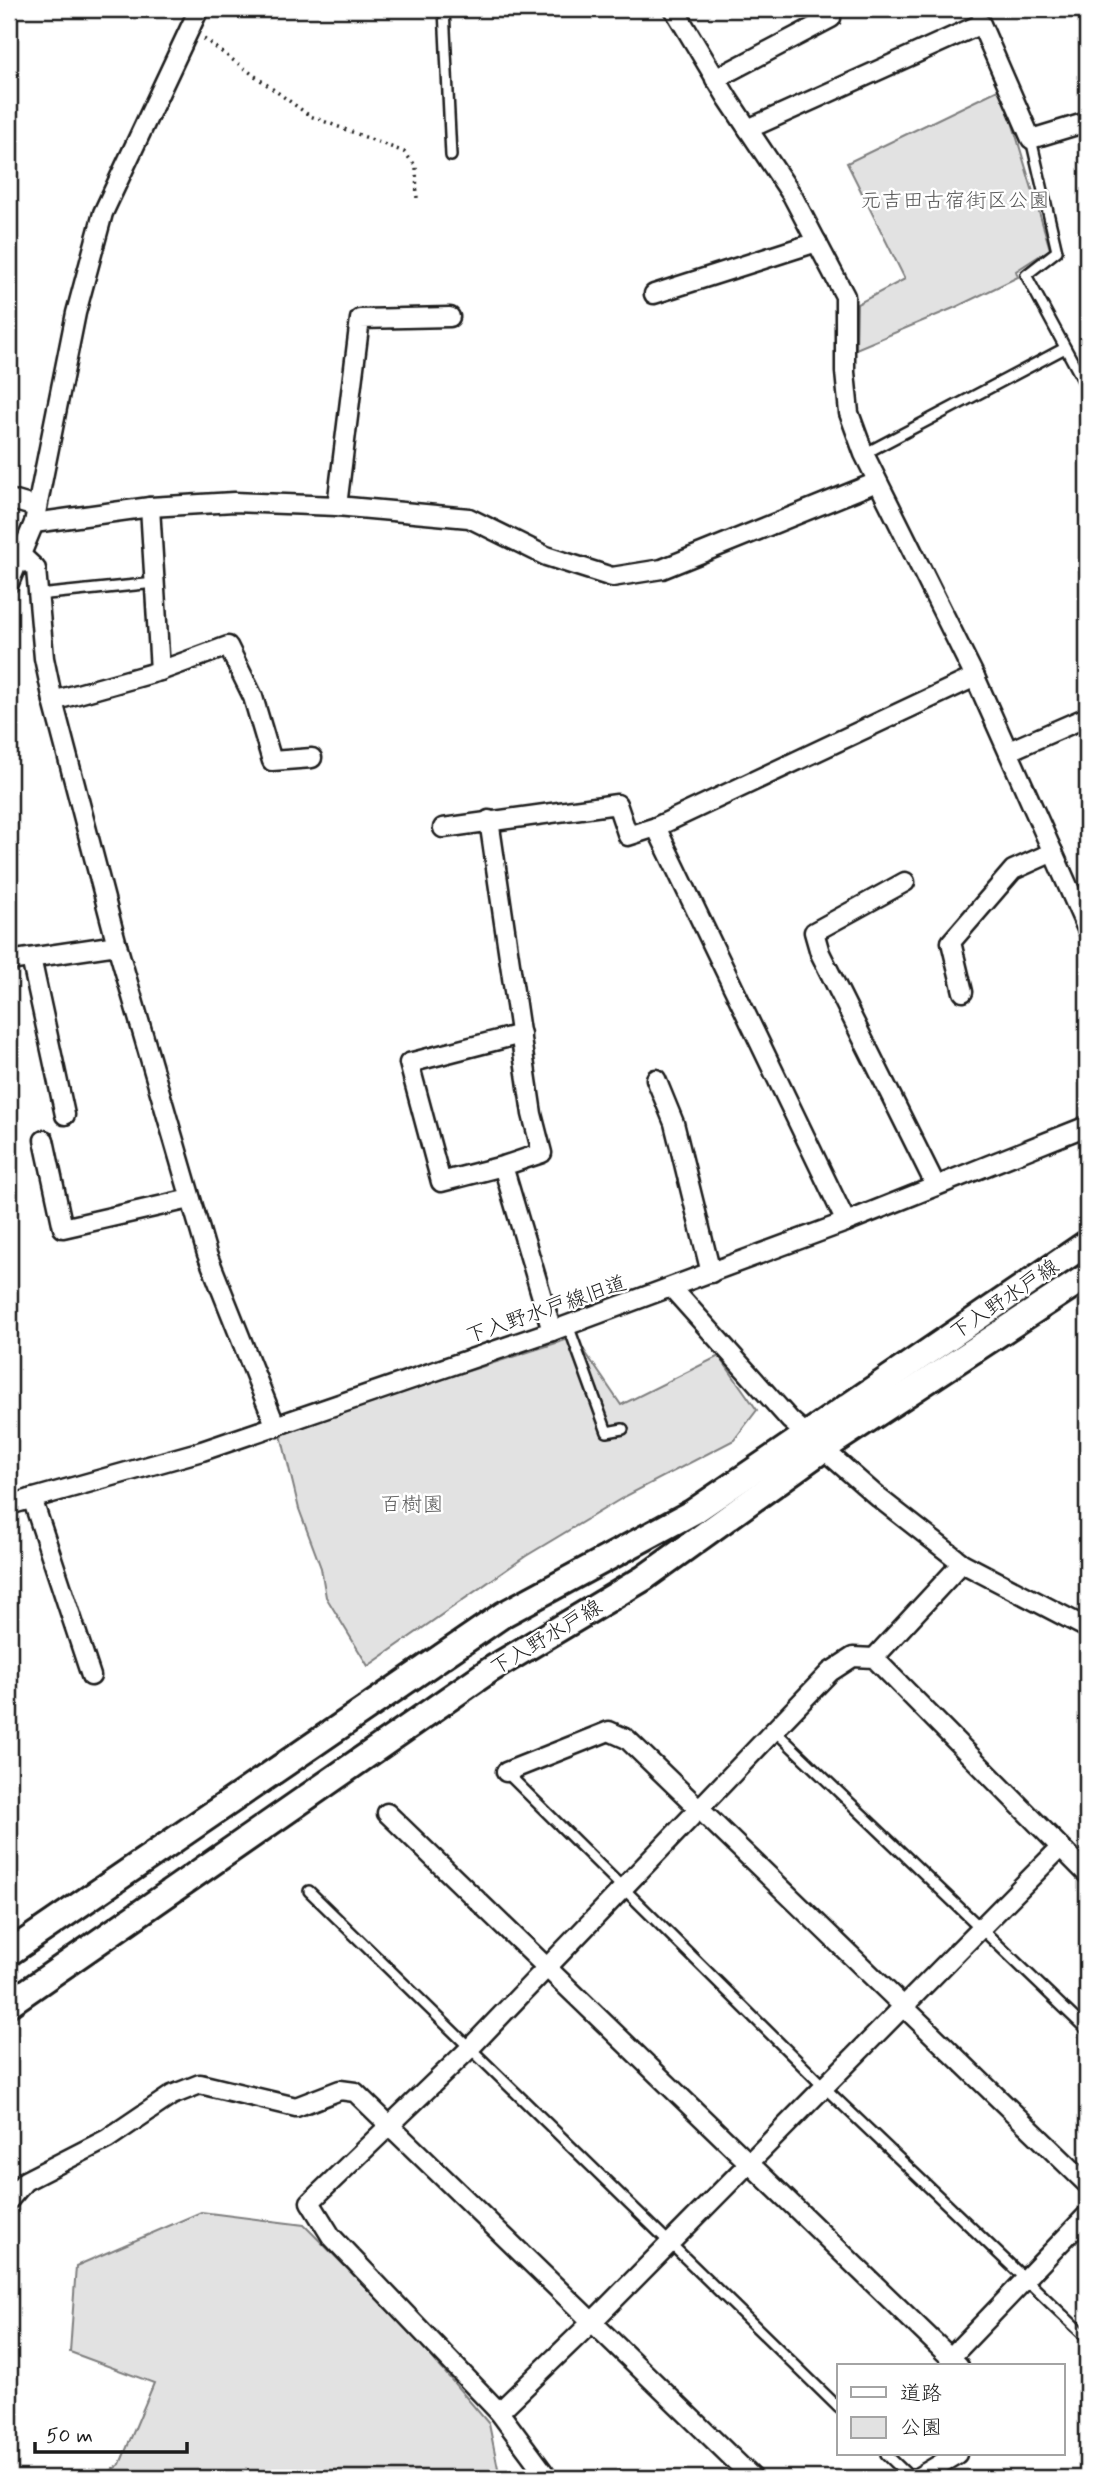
<svg xmlns="http://www.w3.org/2000/svg" width="1096" height="2487" font-family="Mynerve,'Klee One',sans-serif">
<rect width="100%" height="100%" fill="#fff"/>
<filter id="ink" filterUnits="userSpaceOnUse"><feTurbulence type="fractalNoise" baseFrequency=".0143" numOctaves="2"/><feDisplacementMap in="SourceGraphic" scale="14" xChannelSelector="R" yChannelSelector="G"/><feConvolveMatrix kernelMatrix="1 2 1 2 8 2 1 2 1" color-interpolation-filters="sRGB"/></filter>
<g filter="url(#ink)">
<g fill="#e2e2e2" stroke="#7f7f7f" stroke-width="2">
<path d="M1002 88 1050 249 1016 271 1018 277 956 307 856 349 857 304 905 279 847 163Z"/>
<path d="M575 1337 621 1405 719 1356 757 1410 734 1440 624 1497 526 1556 368 1666 326 1597 321 1568 299 1509 281 1435 390 1396Z"/>
<path d="M201 2212 304 2225 413 2335 489 2424 500 2478H101L120 2464 154 2383 70 2352 76 2266Z"/>
</g>
<g fill="none" stroke-linecap="round" stroke-linejoin="round">
<defs>
<g id="service">
<path d="M444 9 451 156"/>
<path d="M975 9 981 24"/>
<path d="M1031 139 1057 251 1026 275 1087 388"/>
<path d="M864 454 1065 348"/>
<path d="M38 595 155 583"/>
<path d="M568 1325 607 1432 623 1429"/>
<path d="M774 1730 1087 2030"/>
<path d="M506 1772 824 2087 1087 2338"/>
<path d="M309 1891 839 2408"/>
<path d="M886 2454 911 2478"/>
</g>
<g id="minor">
<path d="M674 9 728 99 792 195 845 296V372L849 413 864 454 975 677 1087 929"/>
<path d="M715 79 831 18 826 9"/>
<path d="M748 129 981 24 1031 139 1087 122"/>
<path d="M654 294 817 242"/>
<path d="M9 499 36 507"/>
<path d="M337 506 360 319 450 317"/>
<path d="M150 507 160 671"/>
<path d="M34 523 150 507 234 502 337 506 469 518 546 556 612 577 662 569 877 482"/>
<path d="M21 555 36 569 44 658 53 701 117 945 207 1254 276 1427"/>
<path d="M9 583 34 523 76 313 103 213 199 9"/>
<path d="M53 701 160 671 228 646 253 697 272 761 312 758"/>
<path d="M1009 751 1087 717"/>
<path d="M489 820 532 1114 542 1153 503 1166 552 1331"/>
<path d="M443 828 617 804 628 836 656 827"/>
<path d="M905 882 814 932 820 953 936 1186"/>
<path d="M31 958 65 1115"/>
<path d="M9 961 117 945"/>
<path d="M963 992 951 942 1013 870 1053 852"/>
<path d="M656 1079 674 1123 711 1273"/>
<path d="M44 1140 63 1228 190 1199"/>
<path d="M503 1166 441 1182 409 1063 521 1034"/>
<path d="M846 1222 656 827 975 677"/>
<path d="M672 1288 790 1420 879 1498 962 1563 1087 1628"/>
<path d="M32 1498 91 1676"/>
<path d="M9 1505 202 1451 552 1331 846 1222 1087 1126"/>
<path d="M874 1658 962 1563"/>
<path d="M506 1772 609 1731 627 1739 1087 2184"/>
<path d="M387 1813 959 2366"/>
<path d="M9 2200 25 2181 107 2139 172 2095 200 2084 296 2107 340 2090 355 2092 753 2478"/>
<path d="M950 2358 1087 2215"/>
<path d="M499 2412 594 2320 1059 1849"/>
<path d="M548 2478 499 2412 331 2236 310 2202 468 2050 830 1672 853 1657 874 1658 1087 1874"/>
<path d="M917 2478 957 2454"/>
</g>
<g id="secondary">
<path d="M9 1953 504 1614 693 1512 1087 1243"/>
<path d="M9 2004 490 1670 644 1578 825 1448 1087 1276"/>
</g>
</defs>
<use href="#service" stroke="#1c1c1c" stroke-width="14"/>
<use href="#minor" stroke="#1c1c1c" stroke-width="23"/>
<use href="#secondary" stroke="#1c1c1c" stroke-width="30"/>
<path stroke="#1c1c1c" stroke-width="3.5" stroke-dasharray="2 5" stroke-linecap="butt" d="M204 39 310 116 404 152 416 166 417 200"/>
<use href="#service" stroke="#fff" stroke-width="9"/>
<use href="#minor" stroke="#fff" stroke-width="18"/>
<use href="#secondary" stroke="#fff" stroke-width="24"/>
</g>
</g>
<g text-anchor="middle" stroke-width="5" stroke-linejoin="round" paint-order="stroke">
<g font-size="21" fill="#575757" stroke="#fff">
<text x="955" y="207">元吉田古宿街区公園</text>
<text x="412" y="1511">百樹園</text>
</g>
<g font-size="21" fill="#1c1c1c" stroke="#fff">
<text transform="translate(1004 1299) rotate(-34)" y="7">下入野水戸線</text>
<text transform="translate(546 1309) rotate(-19)" y="7">下入野水戸線旧道</text>
<text transform="translate(546 1637) rotate(-31)" y="7">下入野水戸線</text>
</g>
</g>
<rect width="1096" height="2487" fill="none" stroke="#fff" stroke-width="35"/>
<rect x="18" y="18" width="1061" height="2452" fill="none" stroke="#1c1c1c" stroke-width="2.5" filter="url(#ink)"/>
<rect x="837" y="2364" width="228" height="91" fill="#ffffff" stroke="#a4a4a4" stroke-width="2"/>
<rect x="851" y="2387" width="35" height="10" fill="#ffffff" stroke="#a4a4a4" stroke-width="2"/>
<text x="900" y="2400" font-size="21" fill="#1c1c1c">道路</text>
<rect x="851" y="2417" width="35" height="21" fill="#e2e2e2" stroke="#a4a4a4" stroke-width="2"/>
<text x="900" y="2434" font-size="21" fill="#1c1c1c">公園</text>
<path d="M35 2442v10h152v-10" fill="none" stroke="#1c1c1c" stroke-width="3.5"/>
<text x="46" y="2442" font-size="21" fill="#1c1c1c" stroke="#ffffff" stroke-width="5" paint-order="stroke">50 m</text>
</svg>
